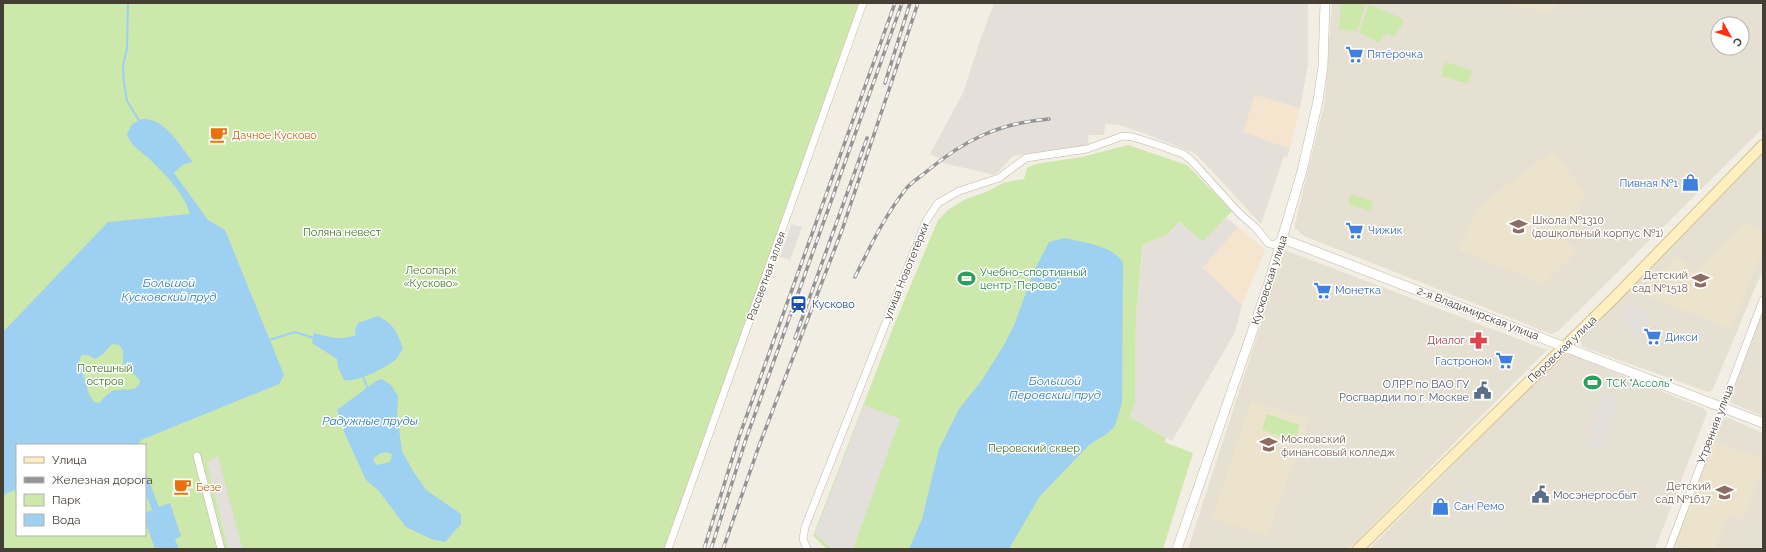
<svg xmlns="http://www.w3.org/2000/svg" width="1766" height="552" font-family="Raleway,sans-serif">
<rect width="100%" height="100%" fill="#f2eee4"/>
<g fill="#e6e0d2" fill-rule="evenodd">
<path d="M1332 3H1763V128L1558 331 1551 334 1304 236 1295 228V224L1325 101ZM1718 24H1742V48H1718Z"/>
<path d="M1763 154V269L1712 391 1708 392 1583 347 1580 340Z"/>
<path d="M1285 250 1547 350 1349 549H1188Z"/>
<path d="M1763 307V416L1731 403 1729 396Z"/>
<path d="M1564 354H1570L1703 408 1707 413 1655 549H1369Z"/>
<path d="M1726 417 1763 433V549H1672L1720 421Z"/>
</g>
<g fill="#f5e4ce">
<path d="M1255 95 1300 108 1290 149 1243 132Z"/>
<path d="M1238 227 1265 250 1242 305 1203 267Z"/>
</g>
<g fill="#e4dfd9">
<path d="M994 3H1308V64L1300 108 1255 95 1243 132 1290 149 1287 157 1284 156 1261 224 1196 154 1144 133 1119 125 1105 124 1104 135H1088L1089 146 1013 156 995 175 943 163 939 158 930 154 963 93 981 38Z"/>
<path d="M1168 234 1242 305 1235 332 1172 441 1130 417 1135 402 1136 316 1143 245Z"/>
</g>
<g fill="#ece3cd">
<path d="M1507 3H1560L1546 12Z"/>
<path d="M1553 151 1585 192 1577 217 1562 235 1577 252 1543 284 1459 250 1478 207Z"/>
<path d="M1744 223 1763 232V249L1731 329 1640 293 1677 255 1694 274Z"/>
<path d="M1251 401 1309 419 1267 536 1212 518Z"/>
<path d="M1714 441 1763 459V467L1742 522 1728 516 1715 549H1693L1676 543Z"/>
</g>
<g fill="#cde8ab" fill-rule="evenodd">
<path d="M3 3H859L666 549H3ZM17 445H145V535H17Z"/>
<path d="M1341 3H1366L1357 31 1339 29Z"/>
<path d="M1369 4 1403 19 1404 22 1394 37 1386 33 1379 43 1359 32Z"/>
<path d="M1445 62 1472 70 1468 84 1441 76Z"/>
<path d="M1128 145 1187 165 1232 211 1203 242 1179 222 1168 234 1143 245 1142 250 1136 316 1135 402 1130 417 1166 438 1164 442 1193 453 1163 549H827L813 536 894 325 938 220 949 209 966 199 986 192 1005 182 1024 179 1027 168 1036 164 1082 157Z"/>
<path d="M1351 194 1373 201 1370 211 1348 204Z"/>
<path d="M1267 414 1300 425 1295 441 1262 430Z"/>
</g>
<g fill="#e3e0dc">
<path d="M1226 218 1238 227 1203 267 1168 234 1179 222 1203 242Z"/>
<path d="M791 224 802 227 790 260 780 257Z"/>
<path d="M1634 302 1650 314 1642 340 1619 318Z"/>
<path d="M1603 395 1619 401 1601 452 1585 446Z"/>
<path d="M864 405 900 419 853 549H832L815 534Z"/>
<path d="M218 456 242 548 240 549H228L207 462Z"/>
<path d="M1468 489 1488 510 1484 514 1463 494Z"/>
</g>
<g fill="#9ed0f1" fill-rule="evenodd">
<path d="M142 119C166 118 180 146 193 162L182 165 174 173 208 220 225 230 284 375 279 384 141 440 137 445H17V489L3 495V332L108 222 190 214C184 192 163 172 147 157 138 149 130 145 127 134L132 124ZM112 344 119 345 123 350V365L140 380C139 395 120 386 111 392 107 394 103 399 99 403L94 402 89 394 79 360 82 355H88L95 359 102 355Z"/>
<path d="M1065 238C1084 243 1113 245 1123 263L1122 403 1115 426 1108 433 1090 444 1040 496 1009 549H909L922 519 939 449 959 409 982 380 1004 345 1015 323 1033 273 1049 242Z"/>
<path d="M378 316C394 325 397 331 403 349 401 352 398 357 396 359 387 368 355 383 344 380L338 367 337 359 312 343 314 333C329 337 340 341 356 335L355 329 358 323Z"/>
<path d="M382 379 391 385 398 396 397 414 402 451 413 471 426 490 461 514V524L445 542 431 539 406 527 378 490 366 480 345 434 337 410 376 381ZM386 452 392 454 390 462 376 465 373 459 379 454Z"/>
<path d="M145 471 159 507 170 503 181 536 175 539 179 549H155L145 521V513L152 510 145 492Z"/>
</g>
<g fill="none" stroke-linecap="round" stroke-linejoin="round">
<g stroke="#9ed0f1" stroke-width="2">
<path d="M128 3 127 48 123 66 124 83 127 101 140 122"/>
<path d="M269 340 295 332 314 338"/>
<path d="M362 374 368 389"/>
</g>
<defs>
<g id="minor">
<path d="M197 456 221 549"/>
<path d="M668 549 863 3"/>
<path d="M807 549 803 539 805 527 926 221 938 203 959 191 999 178 1026 158 1087 149 1123 136 1133 137 1161 146 1183 154 1191 160 1239 213 1256 228 1268 243 1274 245 1283 239"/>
<path d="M1669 549 1763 300"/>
</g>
<g id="tertiary">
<path d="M1283 239 1763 423"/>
<path d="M1177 549 1268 286 1302 171 1318 101 1323 66 1325 3"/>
</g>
<path id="secondary" d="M1358 549 1613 299 1763 145"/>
</defs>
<use href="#minor" stroke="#c1b8a9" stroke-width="8"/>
<use href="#tertiary" stroke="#c1b8a9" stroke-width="10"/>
<use href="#secondary" stroke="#d3c292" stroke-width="12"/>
<use href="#minor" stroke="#fff" stroke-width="7"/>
<use href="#tertiary" stroke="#fff" stroke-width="9"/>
<use href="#secondary" stroke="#ffefc1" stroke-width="10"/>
<defs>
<g id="rail">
<path d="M885 83 910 3"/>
<path d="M855 277C870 247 884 217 905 190 910 183 919 178 926 172 964 140 999 123 1049 119"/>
<path d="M795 338 867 138"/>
<path d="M704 549 739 437 895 3"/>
<path d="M711 549 746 439 902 3"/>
<path d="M723 549 759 446 842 230 918 3"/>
</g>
</defs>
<use href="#rail" stroke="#949494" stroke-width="3.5"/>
<use href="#rail" stroke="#fff" stroke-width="2" stroke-dasharray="6" stroke-linecap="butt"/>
</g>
<defs>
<symbol id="supermarket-bare" viewBox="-9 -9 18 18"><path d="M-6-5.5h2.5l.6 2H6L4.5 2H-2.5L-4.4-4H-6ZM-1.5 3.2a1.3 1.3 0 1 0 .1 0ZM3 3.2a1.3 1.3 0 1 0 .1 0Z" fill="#3f7fe0" stroke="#fff" stroke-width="2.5" paint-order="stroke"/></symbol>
<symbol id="cafe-bare" viewBox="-9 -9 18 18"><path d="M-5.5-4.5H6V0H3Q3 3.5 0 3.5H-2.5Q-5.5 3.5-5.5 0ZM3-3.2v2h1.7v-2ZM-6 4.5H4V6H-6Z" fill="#e8710a" stroke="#fff" stroke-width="2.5" paint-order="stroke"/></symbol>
<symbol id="shop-bare" viewBox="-9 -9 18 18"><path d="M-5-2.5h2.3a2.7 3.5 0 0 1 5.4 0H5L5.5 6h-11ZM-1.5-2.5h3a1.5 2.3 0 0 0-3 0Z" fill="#3f7fe0" stroke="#fff" stroke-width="2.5" paint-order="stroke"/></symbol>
<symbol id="school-bare" viewBox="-9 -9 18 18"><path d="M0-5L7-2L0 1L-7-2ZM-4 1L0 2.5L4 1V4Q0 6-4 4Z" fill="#8d6e63" stroke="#fff" stroke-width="2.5" paint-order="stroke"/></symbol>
<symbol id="stadium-bare" viewBox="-9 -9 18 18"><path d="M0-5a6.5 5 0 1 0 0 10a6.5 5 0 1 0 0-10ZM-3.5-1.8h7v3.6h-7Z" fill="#2e9e5b" stroke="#fff" stroke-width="2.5" paint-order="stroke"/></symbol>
<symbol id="station-bare" viewBox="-9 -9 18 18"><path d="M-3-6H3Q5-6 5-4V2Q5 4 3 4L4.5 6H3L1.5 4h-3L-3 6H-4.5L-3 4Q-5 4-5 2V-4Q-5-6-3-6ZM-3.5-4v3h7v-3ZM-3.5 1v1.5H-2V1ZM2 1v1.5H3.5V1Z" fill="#1a4fb4" stroke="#fff" stroke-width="2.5" paint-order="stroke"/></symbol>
<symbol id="pharmacy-bare" viewBox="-9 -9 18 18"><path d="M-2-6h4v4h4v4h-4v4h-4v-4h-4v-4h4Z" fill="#e0444e" stroke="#fff" stroke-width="2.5" paint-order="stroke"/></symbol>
<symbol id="civic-bare" viewBox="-9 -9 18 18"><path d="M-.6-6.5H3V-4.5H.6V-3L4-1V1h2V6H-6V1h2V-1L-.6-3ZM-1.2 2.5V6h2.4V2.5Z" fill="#5c6f8a" stroke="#fff" stroke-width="2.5" paint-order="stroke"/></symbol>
<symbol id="university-bare" viewBox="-9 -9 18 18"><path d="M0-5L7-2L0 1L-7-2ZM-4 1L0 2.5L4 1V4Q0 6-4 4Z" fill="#8d6e63" stroke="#fff" stroke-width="2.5" paint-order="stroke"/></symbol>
</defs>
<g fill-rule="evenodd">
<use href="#supermarket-bare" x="1342" y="42" width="25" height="25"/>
<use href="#cafe-bare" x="206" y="122" width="25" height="25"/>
<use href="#shop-bare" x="1678" y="170" width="25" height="25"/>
<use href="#school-bare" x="1506" y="214" width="25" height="25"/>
<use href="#supermarket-bare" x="1342" y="218" width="25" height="25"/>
<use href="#stadium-bare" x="954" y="266" width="25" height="25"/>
<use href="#school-bare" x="1688" y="268" width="25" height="25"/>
<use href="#supermarket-bare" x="1310" y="278" width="25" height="25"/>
<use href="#station-bare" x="786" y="292" width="25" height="25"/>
<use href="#supermarket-bare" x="1640" y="324" width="25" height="25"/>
<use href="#pharmacy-bare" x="1466" y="328" width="25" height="25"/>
<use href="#supermarket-bare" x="1492" y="348" width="25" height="25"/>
<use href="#stadium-bare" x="1580" y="370" width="25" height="25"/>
<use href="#civic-bare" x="1470" y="378" width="25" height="25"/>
<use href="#university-bare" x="1256" y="432" width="25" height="25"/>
<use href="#cafe-bare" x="170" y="474" width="25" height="25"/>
<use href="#school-bare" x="1712" y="480" width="25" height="25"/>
<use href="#civic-bare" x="1528" y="482" width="25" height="25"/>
<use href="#shop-bare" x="1428" y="494" width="25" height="25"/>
</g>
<g text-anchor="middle" stroke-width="3" stroke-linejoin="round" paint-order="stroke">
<g font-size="11" fill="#366cbe" stroke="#fff" text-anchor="start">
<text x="1367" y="58">Пятёрочка</text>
<text x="1678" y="187" text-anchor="end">Пивная №1</text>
<text x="1368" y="234">Чижик</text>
<text x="1335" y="294">Монетка</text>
<text x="1665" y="341">Дикси</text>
<text x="1492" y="365" text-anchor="end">Гастроном</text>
<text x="1454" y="510">Сан Ремо</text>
</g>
<g font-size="11" fill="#c56008" stroke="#fff" text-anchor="start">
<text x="232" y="139">Дачное Кусково</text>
<text x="196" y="491">Безе</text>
</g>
<g font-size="11" fill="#785e54" stroke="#fff" text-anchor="start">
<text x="1532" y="224">Школа №1310<tspan x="1532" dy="13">(дошкольный корпус №1)</tspan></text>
<text x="1688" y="279" text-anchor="end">Детский<tspan x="1688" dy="13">сад №1518</tspan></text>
<text x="1281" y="443">Московский<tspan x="1281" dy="13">финансовый колледж</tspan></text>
<text x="1711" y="490" text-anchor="end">Детский<tspan x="1711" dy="13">сад №1617</tspan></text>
</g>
<g font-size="11" fill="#457627" stroke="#fff">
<text x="342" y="236">Поляна невест</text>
<text x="431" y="274">Лесопарк<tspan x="431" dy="13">«Кусково»</tspan></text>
<text x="105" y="372">Потешный<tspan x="105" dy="13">остров</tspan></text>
<text x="1034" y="452">Перовский сквер</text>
</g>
<g font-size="11" fill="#443e34" stroke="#fff">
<text transform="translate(906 271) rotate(-68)" y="4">улица Новотетёрки</text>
<text transform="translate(766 276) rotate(-70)" y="4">Рассветная аллея</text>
<text transform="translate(1269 280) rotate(-72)" y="4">Кусковская улица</text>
<text transform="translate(1478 313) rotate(21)" y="4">2-я Владимирская улица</text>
<text transform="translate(1562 349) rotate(-44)" y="4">Перовская улица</text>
<text transform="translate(1715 424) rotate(-69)" y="4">Утренняя улица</text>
</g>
<g font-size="11" fill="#27864d" stroke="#fff" text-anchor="start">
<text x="980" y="276">Учебно-спортивный<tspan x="980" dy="13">центр "Перово"</tspan></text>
<text x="1606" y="387">ТСК "Ассоль"</text>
</g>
<g font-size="11" fill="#164399" stroke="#fff" text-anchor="start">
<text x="812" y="308">Кусково</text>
</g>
<g font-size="11" fill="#be3a42" stroke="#fff" text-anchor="end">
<text x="1465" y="344">Диалог</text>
</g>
<g font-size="11" fill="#4e5e75" stroke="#fff" text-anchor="end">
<text x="1469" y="388">ОЛРР по ВАО ГУ<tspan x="1469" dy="13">Росгвардии по г. Москве</tspan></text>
<text x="1553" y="499" text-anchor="start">Мосэнергосбыт</text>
</g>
<g font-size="12" font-style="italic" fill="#2c7ab1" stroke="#fff">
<text x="169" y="287">Большой<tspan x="169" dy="14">Кусковский пруд</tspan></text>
<text x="1055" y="385">Большой<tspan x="1055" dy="14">Перовский пруд</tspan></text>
<text x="370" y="425">Радужные пруды</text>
</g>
</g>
<rect width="1766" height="552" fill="none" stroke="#443e34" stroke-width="8"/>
<rect x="16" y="444" width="130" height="92" fill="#ffffff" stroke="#b4b2ae"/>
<rect x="24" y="457" width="20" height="6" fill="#ffefc1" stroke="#b4b2ae"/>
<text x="52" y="464" font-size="12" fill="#443e34">Улица</text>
<rect x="24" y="477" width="20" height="6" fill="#949494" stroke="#b4b2ae"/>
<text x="52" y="484" font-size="12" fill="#443e34">Железная дорога</text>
<rect x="24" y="494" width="20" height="12" fill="#cde8ab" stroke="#b4b2ae"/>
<text x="52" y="504" font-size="12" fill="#443e34">Парк</text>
<rect x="24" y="514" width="20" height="12" fill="#9ed0f1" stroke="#b4b2ae"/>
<text x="52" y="524" font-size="12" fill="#443e34">Вода</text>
<g transform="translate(1730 36) rotate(129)"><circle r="19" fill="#ffffff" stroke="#b4b2ae"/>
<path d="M0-3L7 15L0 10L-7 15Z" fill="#fd3210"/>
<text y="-6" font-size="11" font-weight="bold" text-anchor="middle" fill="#443e34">С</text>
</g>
</svg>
